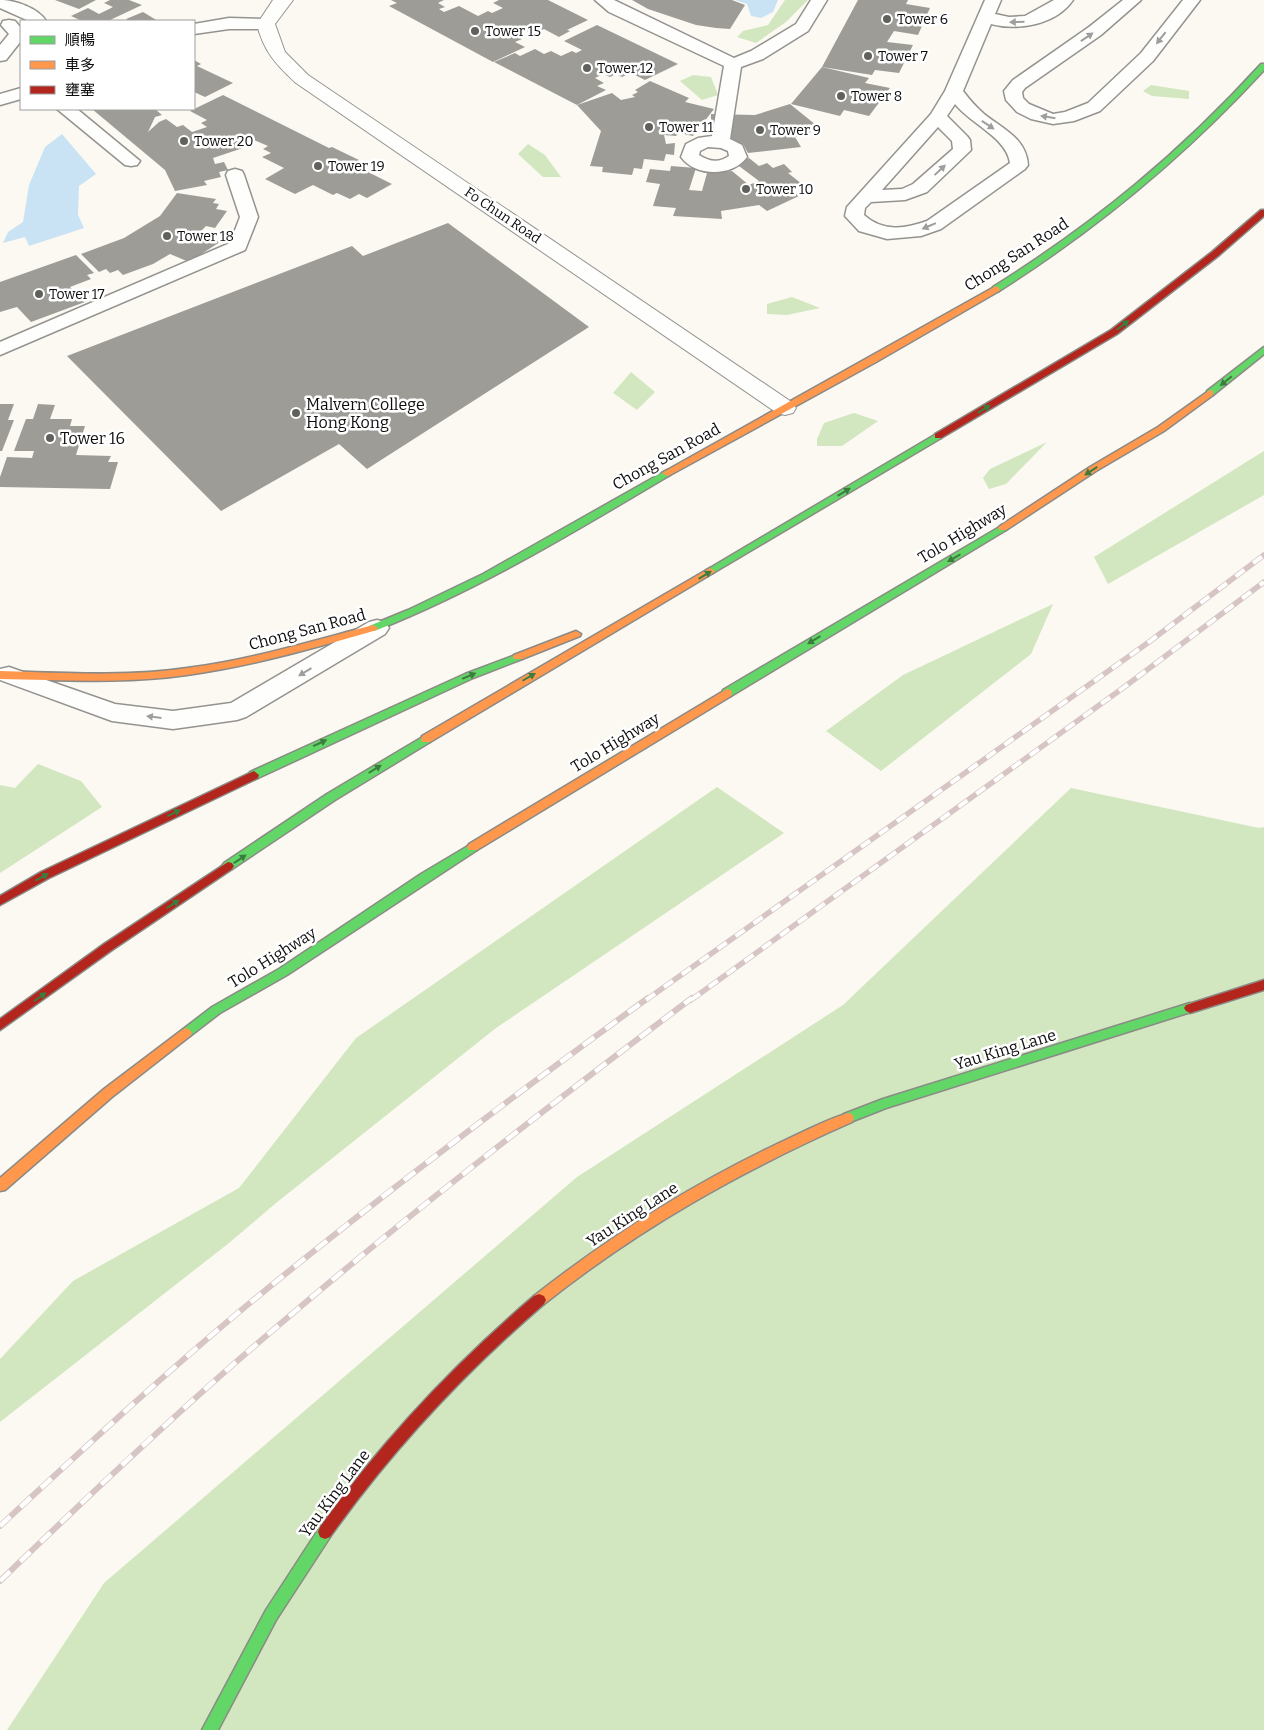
<svg xmlns="http://www.w3.org/2000/svg" width="1264" height="1730" font-family="Bitter,'Noto Sans TC',serif">
<rect width="100%" height="100%" fill="#fbf9f1"/>
<g fill="#d2e7c0">
<path d="M785 0H808L786 22 756 43 737 37 743 31 768 25Z"/>
<path d="M693 75 711 77 718 95 702 100 680 81Z"/>
<path d="M1151 85 1189 91V99L1152 96 1143 91Z"/>
<path d="M528 144 545 155 561 177H543L518 154Z"/>
<path d="M792 297 820 308 787 315 767 314V304Z"/>
<path d="M631 372 655 392 637 410 613 393Z"/>
<path d="M854 413 878 421 842 446H817V439L824 423Z"/>
<path d="M1047 442 1006 484 989 489 983 478 990 469Z"/>
<path d="M1264 451V495L1108 584 1094 557Z"/>
<path d="M1053 604 1031 654 881 771 826 731 903 675Z"/>
<path d="M38 764 81 781 102 807 0 873V785L15 788Z"/>
<path d="M717 787 784 833 496 1028 276 1203 229 1243 0 1422V1359L73 1281 239 1188 356 1038Z"/>
<path d="M1071 788 1259 828 1264 827V1730H7L104 1583 577 1177 843 1005Z"/>
</g>
<g fill="#c9e3f4">
<path d="M735 0H778L773 12 761 18 751 16 747 4Z"/>
<path d="M62 134 96 174 79 186 78 215 84 228 29 246 25 237 3 243 8 232 23 222 29 185 45 147Z"/>
</g>
<g fill="#9e9c97">
<path d="M55 0H96L79 9Z"/>
<path d="M110 0H129L142 5 108 21H82L71 16 88 8 99 14 113 7 104 3Z"/>
<path d="M391 0H444L438 3 445 7 439 9 444 12 459 6 478 16 488 11 492 13 503 8 493 3 499 0H548L588 20 567 30 570 31 559 37 544 29 533 34 521 28 511 33 522 39 515 42 525 47 493 62 389 6 397 3Z"/>
<path d="M632 0H732L745 5 730 29 716 28 696 25 648 9Z"/>
<path d="M858 0H908L906 4 930 8 918 35 894 31 887 42 913 45 899 73 875 70 872 75 822 67Z"/>
<path d="M143 12 158 21H129L126 19Z"/>
<path d="M597 25 678 64 645 80 631 73 622 77 616 74 610 77 603 74 595 78 604 83 597 86 606 90 577 105 494 62 515 53 520 56 535 49 544 54 551 51 561 56 572 51 576 53 582 50 564 41Z"/>
<path d="M194 60 201 64 197 66 233 83 205 97 194 92Z"/>
<path d="M822 67 869 78 865 83 890 88 869 116 844 110 840 116 791 104Z"/>
<path d="M650 81 689 98 685 102 714 109 693 136 679 133 676 136 664 135 666 144 675 143 674 155 666 154 664 161 644 159 642 169 634 168 632 175 602 172 603 167 590 166 601 131 577 105 612 93 621 100 635 97 632 95 638 92 635 90Z"/>
<path d="M223 95 329 148 332 147 359 160 352 164 392 184 367 198 359 194 350 199 337 193 333 195 313 185 295 194 265 179 284 168 262 157 271 153 263 149 268 146 242 135 235 138 246 147 213 158 215 164 224 162 228 170 219 172 221 177 204 181 207 185 175 191 165 170 92 109H155L162 115 155 117 148 132 159 122 166 119 177 127 183 125 192 132 207 127 201 123 207 120 190 111Z"/>
<path d="M790 104 816 125 807 127 811 132 795 137 801 147 748 153 743 144 723 143V136H711V114L755 115Z"/>
<path d="M749 158 759 166 767 163 773 168 784 164 792 172 788 173 802 184 789 188 799 196 767 211 759 205 721 211 722 219 673 216 676 208 653 206 660 184 646 182 650 169 670 171 671 166 696 168 689 190 702 191 707 173 732 171 749 185 759 181 735 163Z"/>
<path d="M177 193 216 199 213 203 219 204 216 209 227 211 215 228 206 226 199 233 220 242 189 262 170 254 153 264 123 275 118 270 110 273 106 269 99 272 81 254 124 238 160 216Z"/>
<path d="M448 223 589 327 367 469 339 444 221 511 67 356 352 246 363 256Z"/>
<path d="M76 255 94 273 87 275 91 279 70 287 85 302 31 322 17 307 0 312V282Z"/>
<path d="M0 404H14L8 420H14L2 451H0Z"/>
<path d="M38 404 55 405 50 419H72L70 426H85L76 455 111 456 108 462H118L110 489 0 487V477L7 457 32 458 34 451H14L26 419H33Z"/>
</g>
<g fill="none" stroke-linecap="round" stroke-linejoin="round">
<defs>
<g id="lane">
<path d="M0 0C15 0 38 8 46 21H29L0 8Z"/>
<path d="M595 0H614L734 58 751 51 796 24 811 0H827L808 31 763 59 741 67 730 139 742 145 747 157C733 177 695 177 681 157L686 144 698 138 712 136 724 66 609 12ZM708 147 721 148 728 151 729 156C719 163 710 162 699 155L700 151Z"/>
<path d="M985 0H1001L995 14 1009 17 1025 16 1054 0H1073C1056 25 1018 31 991 24L963 91C969 99 976 107 984 114 1003 129 1026 138 1028 165L1025 169 941 229 921 236 887 239 859 231 845 216 847 207 931 114 945 91ZM955 104C971 124 1007 138 1010 163L927 221C905 229 883 232 864 215L865 208 871 202 905 200 927 192 971 150 970 140 967 136 947 116ZM938 127 952 141 953 149 913 184 902 189 882 190Z"/>
<path d="M1123 0H1141L1101 35 1025 88 1022 92 1023 98 1029 104 1053 114 1065 112 1088 103 1141 53 1183 0H1200L1153 61 1100 111 1074 121 1053 124 1031 119 1017 112 1006 100 1004 91 1013 80 1089 27Z"/>
<path d="M229 18 266 19 272 20 274 24 272 28 266 29H229L194 34V24Z"/>
<path d="M9 20 15 21 21 28V41L6 60 0 61V45L9 34 1 25 3 21Z"/>
<path d="M21 88V99L0 105V94Z"/>
<path d="M57 109H77L140 161 137 165 131 166 125 165Z"/>
<path d="M235 169 242 171 244 175 258 217 245 250 0 355V342L230 243 240 217 226 175 228 171Z"/>
<path d="M377 620 385 622 389 628 385 634 246 717 237 720 173 729 112 721 0 680V669L9 667 115 704 173 711 231 703 369 622Z"/>
</g>
<path id="street" d="M273 0H293L275 24 285 52 308 75 793 403 796 408 793 413 785 415 777 413 296 83C276 65 263 50 257 24Z"/>
<g id="fast">
<path d="M1261 64H1264V70C1184 157 1098 228 999 291H993V287C1095 223 1180 153 1261 64Z"/>
<path d="M1264 347V354L1213 395H1207V391Z"/>
<path d="M938 433 941 434V438L713 573 710 574 705 571Z"/>
<path d="M667 470 670 471V475C574 532 480 589 377 630L373 631 368 628 369 626 408 610 483 574Z"/>
<path d="M1003 525 1006 526 1008 528 1006 530 731 696H723L722 693 723 690Z"/>
<path d="M518 654 523 657 522 659 473 678 258 778 254 779 249 775 250 772 465 674Z"/>
<path d="M426 735 431 739 430 742 335 800 232 869H224L222 866 224 863 327 794Z"/>
<path d="M473 843 479 847 477 850 287 975 220 1013 190 1036 186 1038 182 1036 180 1033 182 1030 212 1007 279 969 421 874Z"/>
<path d="M1190 1003 1194 1005 1196 1008 1194 1011 886 1108 848 1123 844 1122 842 1118 844 1114 883 1099Z"/>
<path d="M325 1525 330 1527 332 1532 330 1537 276 1620 218 1730H202L266 1610 320 1527Z"/>
</g>
<g id="slow">
<path d="M996 286 1000 289 999 291 876 362 670 475 667 476 662 473Z"/>
<path d="M1210 390 1213 391V395L1164 431 1096 471 1006 530H1000L998 528 1000 526 1090 467 1158 427Z"/>
<path d="M710 568 715 571 713 573 430 742H422L421 739 422 736Z"/>
<path d="M373 625 378 628 377 630C314 648 252 666 187 675 125 684 62 680 0 679V671C62 673 126 677 187 668 250 660 312 641 373 625Z"/>
<path d="M576 631 581 634 580 636 522 659H514L513 657 514 655Z"/>
<path d="M727 689 731 690 732 693 731 696 477 850H469L467 847 469 844Z"/>
<path d="M186 1028 190 1030 192 1033 190 1036 112 1097 5 1190 0 1191V1178L104 1089 182 1030Z"/>
<path d="M848 1113 852 1114 854 1118 852 1122C739 1172 641 1227 544 1304L539 1306 534 1304 532 1300 534 1296C609 1237 689 1186 775 1145 799 1134 823 1121 848 1113Z"/>
</g>
<g id="jam">
<path d="M1261 210H1264V216L1218 256 1117 334 941 438H935V434L1111 330 1212 252Z"/>
<path d="M254 771 259 775 258 778 49 878 0 905V896L41 872Z"/>
<path d="M228 862 232 863 234 866 232 869 112 950 0 1030V1019L104 944Z"/>
<path d="M1264 980V990L1190 1013 1186 1011 1184 1008 1186 1005Z"/>
<path d="M539 1294 544 1296 546 1300 544 1304C463 1374 392 1450 330 1537L325 1539 320 1537 318 1532 320 1527C382 1441 453 1365 534 1296Z"/>
</g>
</defs>
<use href="#lane" stroke="#949390" stroke-width="3"/>
<use href="#street" stroke="#949390" stroke-width="2"/>
<use href="#fast" stroke="#8b8a86" stroke-width="3"/>
<use href="#slow" stroke="#8b8a86" stroke-width="3"/>
<use href="#jam" stroke="#8b8a86" stroke-width="3"/>
<use href="#lane" fill="#fefefd" fill-rule="evenodd"/>
<use href="#street" fill="#fefefd" fill-rule="evenodd"/>
<use href="#fast" fill="#63d668" fill-rule="evenodd"/>
<use href="#slow" fill="#ff974d" fill-rule="evenodd"/>
<use href="#jam" fill="#b3261e" fill-rule="evenodd"/>
<defs>
<g id="rail-far1">
<path d="M646 1000 1149 642 1264 555"/>
<path d="M691 1000 1123 688 1264 582"/>
</g>
<g id="rail">
<path d="M0 1526C82 1450 164 1374 251 1302 380 1196 513 1096 648 998"/>
<path d="M0 1581C82 1502 164 1424 251 1349 393 1226 542 1111 692 998"/>
</g>
</defs>
<use href="#rail-far1" stroke="#d6c5c4" stroke-width="5.5"/>
<use href="#rail" stroke="#d6c5c4" stroke-width="6"/>
<use href="#rail-far1" stroke="#fff" stroke-width="4" stroke-dasharray="11" stroke-linecap="butt"/>
<use href="#rail" stroke="#fff" stroke-width="4.5" stroke-dasharray="14" stroke-linecap="butt"/>
</g>
<defs><path id="oneway-solid" d="M-6-.8H1V-3.2L6.5 0L1 3.2V.8H-6Z" transform="scale(1.25)"/></defs>
<g fill="#9e9e9d">
<use href="#oneway-solid" transform="translate(1017 22) rotate(179)"/>
<use href="#oneway-solid" transform="translate(1087 37) rotate(-34)"/>
<use href="#oneway-solid" transform="translate(1161 38) rotate(128)"/>
<use href="#oneway-solid" transform="translate(1048 117) rotate(-171)"/>
<use href="#oneway-solid" transform="translate(988 125) rotate(34)"/>
<use href="#oneway-solid" transform="translate(940 170) rotate(-43)"/>
<use href="#oneway-solid" transform="translate(929 226) rotate(157)"/>
<use href="#oneway-solid" transform="translate(305 672) rotate(149)"/>
<use href="#oneway-solid" transform="translate(154 717) rotate(-173)"/>
</g>
<g fill="#3c7c3f">
<use href="#oneway-solid" transform="translate(1123 325) rotate(-38)"/>
<use href="#oneway-solid" transform="translate(1226 381) rotate(141)"/>
<use href="#oneway-solid" transform="translate(984 409) rotate(-31)"/>
<use href="#oneway-solid" transform="translate(1091 471) rotate(147)"/>
<use href="#oneway-solid" transform="translate(844 492) rotate(-31)"/>
<use href="#oneway-solid" transform="translate(954 558) rotate(150)"/>
<use href="#oneway-solid" transform="translate(705 575) rotate(-31)"/>
<use href="#oneway-solid" transform="translate(814 640) rotate(149)"/>
<use href="#oneway-solid" transform="translate(469 676) rotate(-23)"/>
<use href="#oneway-solid" transform="translate(529 677) rotate(-30)"/>
<use href="#oneway-solid" transform="translate(320 743) rotate(-25)"/>
<use href="#oneway-solid" transform="translate(375 769) rotate(-32)"/>
<use href="#oneway-solid" transform="translate(174 813) rotate(-26)"/>
<use href="#oneway-solid" transform="translate(240 859) rotate(-34)"/>
<use href="#oneway-solid" transform="translate(42 877) rotate(-28)"/>
<use href="#oneway-solid" transform="translate(173 904) rotate(-33)"/>
<use href="#oneway-solid" transform="translate(40 997) rotate(-35)"/>
</g>
<g fill="#60605d" stroke="#fff" stroke-width="2">
<circle cx="887" cy="19" r="5"/>
<circle cx="475" cy="31" r="5"/>
<circle cx="868" cy="56" r="5"/>
<circle cx="587" cy="68" r="5"/>
<circle cx="841" cy="96" r="5"/>
<circle cx="649" cy="127" r="5"/>
<circle cx="760" cy="130" r="5"/>
<circle cx="184" cy="141" r="5"/>
<circle cx="318" cy="166" r="5"/>
<circle cx="746" cy="189" r="5"/>
<circle cx="167" cy="236" r="5"/>
<circle cx="39" cy="294" r="5"/>
<circle cx="296" cy="413" r="5"/>
<circle cx="50" cy="438" r="5"/>
</g>
<g text-anchor="middle" stroke-width="5" stroke-linejoin="round" paint-order="stroke">
<g font-size="14" fill="#0d0d0d" stroke="#fff" text-anchor="start">
<text x="897" y="24">Tower 6</text>
<text x="485" y="36">Tower 15</text>
<text x="878" y="61">Tower 7</text>
<text x="597" y="73">Tower 12</text>
<text x="851" y="101">Tower 8</text>
<text x="659" y="132">Tower 11</text>
<text x="770" y="135">Tower 9</text>
<text x="194" y="146">Tower 20</text>
<text x="328" y="171">Tower 19</text>
<text x="756" y="194">Tower 10</text>
<text x="177" y="241">Tower 18</text>
<text x="49" y="299">Tower 17</text>
</g>
<g font-size="14" fill="#0d0d0d" stroke="#fff">
<text transform="translate(503 215) rotate(34)" y="5">Fo Chun Road</text>
</g>
<g font-size="16" fill="#0d0d0d" stroke="#fff">
<text transform="translate(1016 254) rotate(-33)" y="6">Chong San Road</text>
<text transform="translate(666 456) rotate(-29)" y="6">Chong San Road</text>
<text transform="translate(962 533) rotate(-31)" y="6">Tolo Highway</text>
<text transform="translate(307 629) rotate(-15)" y="6">Chong San Road</text>
<text transform="translate(615 742) rotate(-31)" y="6">Tolo Highway</text>
<text transform="translate(272 957) rotate(-32)" y="6">Tolo Highway</text>
<text transform="translate(1005 1049) rotate(-17)" y="6">Yau King Lane</text>
<text transform="translate(632 1214) rotate(-33)" y="6">Yau King Lane</text>
<text transform="translate(334 1493) rotate(-53)" y="6">Yau King Lane</text>
</g>
<g font-size="16" fill="#0d0d0d" stroke="#fff" text-anchor="start">
<text x="306" y="410">Malvern College<tspan x="306" dy="18">Hong Kong</tspan></text>
<text x="60" y="444">Tower 16</text>
</g>
</g>
<rect x="20" y="20" width="175" height="90" fill="#ffffff" stroke="#9e9e9e"/>
<rect x="30" y="36" width="25" height="8" fill="#63d668" stroke="#9e9e9e"/>
<text x="65" y="45" font-size="15" fill="#0d0d0d">順暢</text>
<rect x="30" y="61" width="25" height="8" fill="#ff974d" stroke="#9e9e9e"/>
<text x="65" y="70" font-size="15" fill="#0d0d0d">車多</text>
<rect x="30" y="86" width="25" height="8" fill="#b3261e" stroke="#9e9e9e"/>
<text x="65" y="95" font-size="15" fill="#0d0d0d">壅塞</text>
</svg>
